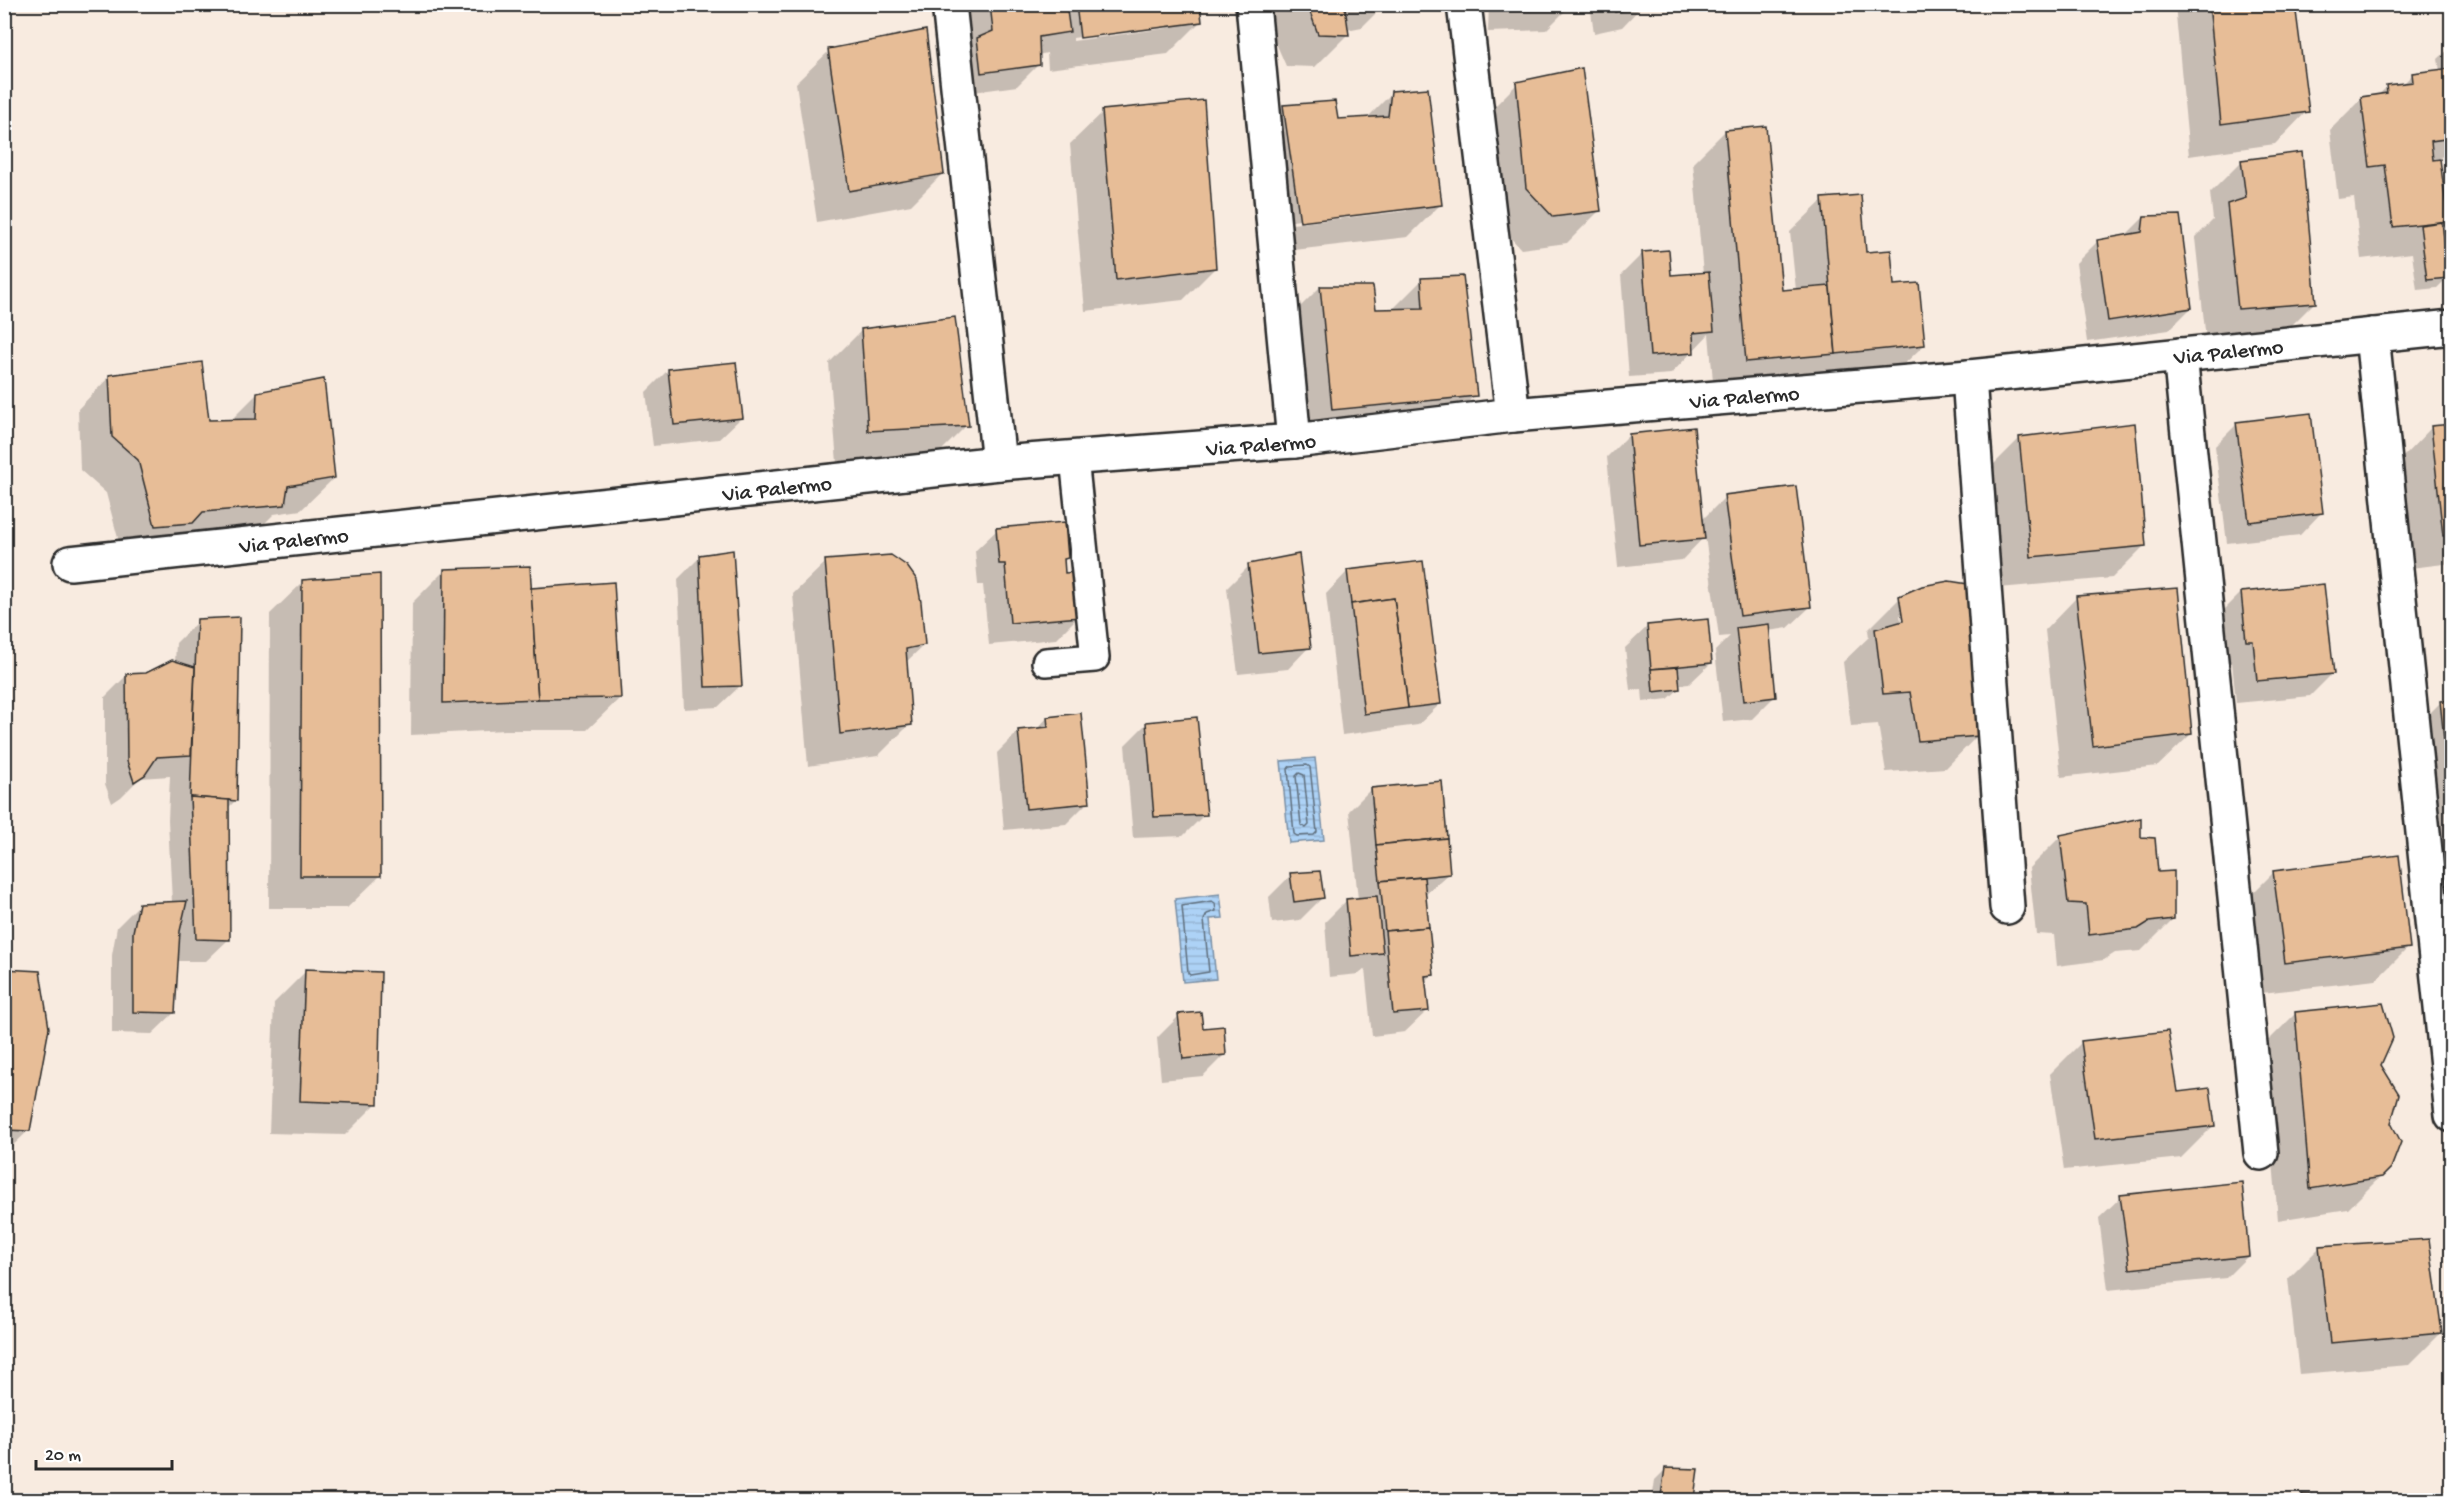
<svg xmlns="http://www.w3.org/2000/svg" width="2456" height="1505" font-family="'Gochi Hand',sans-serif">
<defs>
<pattern id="water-rules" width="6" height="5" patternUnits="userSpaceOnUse" patternTransform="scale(1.5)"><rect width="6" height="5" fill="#add2f6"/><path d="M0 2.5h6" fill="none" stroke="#95b4d3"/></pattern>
</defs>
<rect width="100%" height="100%" fill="#f8ebe0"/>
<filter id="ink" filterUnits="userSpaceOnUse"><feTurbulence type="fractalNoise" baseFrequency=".0167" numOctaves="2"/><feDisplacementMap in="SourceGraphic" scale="12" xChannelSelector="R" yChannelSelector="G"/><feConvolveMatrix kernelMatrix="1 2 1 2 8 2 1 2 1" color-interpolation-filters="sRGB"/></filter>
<g filter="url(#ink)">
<g fill="url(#water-rules)" stroke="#798fa5" stroke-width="1.5">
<path d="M1315 758 1324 840 1289 843 1281 761Z"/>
<path d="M1220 894 1223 918 1210 919 1216 979 1183 982 1175 899Z"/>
</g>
<g fill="#0003" fill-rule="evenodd">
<path d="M966 4H1199L1200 22 1168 54 1048 69 1047 53 1038 55 1039 64 1017 86 959 94 956 61 971 46ZM1168 25V28L1073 41V38Z"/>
<path d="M1259 4H1385L1362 27 1347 30V35L1315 67 1286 66Z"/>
<path d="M1489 4H1568V8L1546 30 1488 32Z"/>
<path d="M1590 4H1644L1622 27 1594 33Z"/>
<path d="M2175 4H2293L2307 111 2275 144 2189 156Z"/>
<path d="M2452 46V147L2439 159 2447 220 2441 226 2448 277 2437 288 2417 290 2412 253 2361 259 2354 197 2338 199 2330 130 2362 98 2377 96 2387 87 2402 85 2413 74 2440 71 2438 59Z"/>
<path d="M829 51 943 173 911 205 817 222 796 83Z"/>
<path d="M1517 84 1599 211 1567 243 1521 249 1495 221 1485 116Z"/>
<path d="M1392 93 1440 205 1408 237 1268 253 1252 138 1284 106 1336 121 1366 119ZM1407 208V211L1292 224V221Z"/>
<path d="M1103 112 1215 268 1183 300 1085 311 1070 144Z"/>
<path d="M1725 131 1781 292 1796 290 1790 232 1823 200 1893 286 1924 345 1891 377 1714 393 1709 334 1671 374 1629 377 1621 275 1643 253 1669 277 1703 274 1693 163Z"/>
<path d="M2242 161 2314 303 2282 335 2206 340 2195 238 2213 220 2210 193Z"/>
<path d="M2144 217 2191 308 2169 330 2087 342 2076 263 2098 241 2125 236Z"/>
<path d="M1422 280 1475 395 1443 427 1300 441 1288 319 1320 287 1375 311 1392 310Z"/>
<path d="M861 331 967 425 935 457 837 463 829 363Z"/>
<path d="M668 370 741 418 719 439 653 446 646 392Z"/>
<path d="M110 376 207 421H230L258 393 334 478 301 510 274 514 251 537 123 557 106 493 80 470 78 409Z"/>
<path d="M2237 424 2321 513 2300 535 2227 543 2215 446Z"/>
<path d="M2452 425V563L2411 568 2400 460 2432 427Z"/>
<path d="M1629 435 1702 520 1725 497 1810 607 1788 628 1768 631 1774 697 1752 719 1723 722 1715 651 1730 636 1719 637 1705 536 1682 560 1618 567 1607 457Z"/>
<path d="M2020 438 2144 546 2112 578 1999 588 1988 470Z"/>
<path d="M997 530 1067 558 1063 562 1064 575 1078 617 1056 639 989 645 983 585H978L975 551Z"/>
<path d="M700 557 740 686 718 707 684 709 678 579Z"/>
<path d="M826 562 924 645 905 663 910 724 878 756 808 766 793 594Z"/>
<path d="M1249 566 1309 647 1288 669 1238 674 1227 588Z"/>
<path d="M444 571 530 589 620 698 587 730H505L411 735 412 603Z"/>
<path d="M1347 572 1440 704 1418 725 1342 735 1326 594Z"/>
<path d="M303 582 380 876 347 908H269L270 614Z"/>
<path d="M2241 593 2332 674 2310 696 2236 703 2232 662H2224L2219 615Z"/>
<path d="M2077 597 2191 734 2158 766 2061 777 2045 630Z"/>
<path d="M1900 598 1978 735 1946 768 1886 772 1878 724 1851 726 1843 662 1869 637 1868 630ZM1900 615H1903L1905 628H1902Z"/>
<path d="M198 621 236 800 227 809 228 940 206 961H177L174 1013 152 1034 112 1033V955L117 927 139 905 172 903 168 820 170 776 140 778 121 797 112 803 105 784V697L127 675H146L175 663 176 643Z"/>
<path d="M1647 627 1711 663 1689 684 1679 685V689L1668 699 1643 702 1642 689 1630 690 1625 648Z"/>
<path d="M2452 702V867L2422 870 2408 735 2440 703Z"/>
<path d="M1047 718 1088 802 1066 824 1004 830 997 753 1019 731 1036 730Z"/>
<path d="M1147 723 1205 814 1183 836 1133 838 1125 745Z"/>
<path d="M1371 789 1449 873 1424 895 1432 975 1424 983 1427 1011 1405 1032 1372 1036 1365 969 1359 974 1329 977 1325 922 1347 900 1358 899 1349 811Z"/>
<path d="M2061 836 2140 838 2157 874 2173 919 2141 951 2115 953 2104 960 2057 966 2054 935 2036 934 2029 868Z"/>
<path d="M2274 872 2408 948 2376 980 2253 994 2242 904Z"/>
<path d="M1291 875 1322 898 1300 920 1272 923 1269 897Z"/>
<path d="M4 971 29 1130 4 1154Z"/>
<path d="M306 971 377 1103 345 1135 269 1133 274 1003Z"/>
<path d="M2295 1014 2379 1065 2389 1123 2390 1167 2348 1209 2278 1220 2263 1046Z"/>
<path d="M1179 1016 1201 1030 1225 1054 1203 1076 1161 1080 1157 1038Z"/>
<path d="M2082 1042 2177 1094 2213 1126 2181 1158 2064 1170 2050 1074Z"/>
<path d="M2121 1197 2248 1256 2226 1278 2108 1290 2099 1218Z"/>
<path d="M2320 1247 2441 1333 2409 1365 2299 1374 2288 1279Z"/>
<path d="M1666 1469 1692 1497 1689 1500H1652L1655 1480Z"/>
<path d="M2303 1496 2332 1497 2334 1500H2298Z"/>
</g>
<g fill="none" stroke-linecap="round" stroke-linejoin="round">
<g stroke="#5f6e7c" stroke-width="1.5">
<path d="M1307 765 1310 767 1317 832 1314 835 1297 836 1294 834 1288 769 1290 766Z"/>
<path d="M1299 773 1304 775 1309 825 1306 828 1301 825 1296 776Z"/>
<path d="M1212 901 1215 903 1216 911 1207 914 1204 920 1209 972 1190 975 1188 973 1182 906Z"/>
</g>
</g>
<g fill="#e7bd97" stroke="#2b2b2b" stroke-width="1.5">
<path d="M990 4H1066L1070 32 1039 37 1040 65 981 73 977 38 993 31Z"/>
<path d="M1076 4H1200L1202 22 1080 38Z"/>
<path d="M1307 4H1354L1345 7 1349 35 1318 34Z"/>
<path d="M1510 4H1569L1570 9 1510 11Z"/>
<path d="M1614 4H1646V5L1615 12Z"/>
<path d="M2209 4H2295L2309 112 2221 124Z"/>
<path d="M926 30 944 174 849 191 828 49Z"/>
<path d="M1582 68 1601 211 1553 217 1526 188 1516 82Z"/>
<path d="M2452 68V138L2431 141 2433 160 2440 159 2448 221 2393 227 2385 165 2370 167 2361 97 2387 93 2386 85 2413 82 2412 73Z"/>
<path d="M1428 88 1442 205 1300 222 1283 105 1335 101 1338 119 1388 116 1391 91Z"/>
<path d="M1204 100 1216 268 1116 280 1102 110Z"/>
<path d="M1766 126 1782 290 1830 286 1836 354 1746 362 1725 130Z"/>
<path d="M2302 152 2316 303 2238 309 2227 204 2246 198 2241 160Z"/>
<path d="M1861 195 1866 252 1891 250 1894 285 1919 283 1925 345 1836 354 1822 198Z"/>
<path d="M2180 215 2192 308 2108 321 2097 240 2142 232 2144 216Z"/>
<path d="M2442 222 2449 278 2427 280 2420 225Z"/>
<path d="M1669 250 1671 275 1709 272 1714 331 1693 333 1694 353 1650 356 1642 252Z"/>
<path d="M1463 276 1477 396 1332 410 1320 286H1373L1376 309 1423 308 1421 278Z"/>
<path d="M955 317 969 426 868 431 861 329Z"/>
<path d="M202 362 209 420 256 419 257 392 324 379 335 478 288 486 285 505 203 512 193 523 155 526 138 460 112 437 109 375Z"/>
<path d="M736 362 743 418 674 425 668 369Z"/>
<path d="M2311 413 2323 513 2249 522 2236 422Z"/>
<path d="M2135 423 2146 546 2031 557 2019 437Z"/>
<path d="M2452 424V535L2443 536 2431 426Z"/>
<path d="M1694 427 1705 539 1639 545 1629 434Z"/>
<path d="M1796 486 1811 607 1740 616 1724 495Z"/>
<path d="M1065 522 1068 558 1064 559 1065 573 1076 572 1080 617 1010 623 1005 564H999L996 528Z"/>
<path d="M733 550 742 686 705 687 699 555Z"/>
<path d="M1299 554 1311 648 1259 653 1248 564Z"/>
<path d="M891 555 907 566 917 580 921 602 925 645 906 649 912 725 840 734 825 560Z"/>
<path d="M1423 561 1441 704 1408 708 1394 598 1351 604 1347 570Z"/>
<path d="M530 566 538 699 443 703 444 569Z"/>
<path d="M380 574 381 876H300L302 580Z"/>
<path d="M1949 581 1968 584 1980 736 1918 741 1910 692 1883 694 1875 629 1903 621 1899 596 1922 586Z"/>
<path d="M614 582 621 698 538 699 531 588Z"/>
<path d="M2324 584 2334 674 2257 681 2253 641H2246L2241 592Z"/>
<path d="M2178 588 2192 734 2093 746 2076 596Z"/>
<path d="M1394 598 1408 708 1364 714 1351 604Z"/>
<path d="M240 617 237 801 190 797 197 619Z"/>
<path d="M1708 619 1712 663 1651 669 1647 625Z"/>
<path d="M1769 624 1776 697 1744 701 1736 628Z"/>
<path d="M172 660 195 667 191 755 157 757 145 775 134 782 127 761 126 674 146 673Z"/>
<path d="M1678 667 1680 689 1653 692 1651 669Z"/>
<path d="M2452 700V815L2440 701Z"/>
<path d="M1081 713 1090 803 1026 809 1018 730 1048 727 1047 717Z"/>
<path d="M1197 717 1207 815 1154 817 1146 722Z"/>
<path d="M1442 781 1447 838 1376 845 1371 788Z"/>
<path d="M190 797 229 800 230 940 196 939Z"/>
<path d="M2141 818V837L2155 838 2158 872 2174 871V919L2149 922 2138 929 2089 935 2086 904 2068 903 2060 835Z"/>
<path d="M1447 838 1450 874 1380 881 1376 845Z"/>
<path d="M2399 855 2410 948 2285 963 2273 871Z"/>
<path d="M1320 871 1324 898 1294 902 1290 873Z"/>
<path d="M1424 877 1429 927 1385 931 1380 881Z"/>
<path d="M1377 896 1383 953 1351 956 1346 899Z"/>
<path d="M187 901 180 931 175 1013 133 1012V932L139 903Z"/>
<path d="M1429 927 1434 975 1425 976 1429 1011 1393 1014 1385 931Z"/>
<path d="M4 969 40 971 49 1028 30 1131 4 1130Z"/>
<path d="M305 969 381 972 378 1104 300 1101Z"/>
<path d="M2383 1003 2393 1038 2381 1065 2399 1094 2391 1123 2401 1142 2391 1168 2382 1177 2310 1189 2295 1012Z"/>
<path d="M1201 1012 1203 1028 1224 1026 1226 1055 1183 1059 1178 1014Z"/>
<path d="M2168 1031 2178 1092 2210 1088 2215 1126 2095 1139 2081 1041Z"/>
<path d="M2242 1182 2249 1256 2130 1269 2120 1195Z"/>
<path d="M2429 1239 2442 1333 2330 1343 2319 1246Z"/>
<path d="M1665 1468 1698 1469 1694 1498 1661 1496Z"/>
<path d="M2302 1494 2333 1496 2336 1500H2302Z"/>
</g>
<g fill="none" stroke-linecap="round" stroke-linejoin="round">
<defs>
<path id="service" d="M1046 662 1095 658 1074 458"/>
<g id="minor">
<path d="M949 4 999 463"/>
<path d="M1253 4 1294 441"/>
<path d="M1464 4 1513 415"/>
<path d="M2372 335 2452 1115"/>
<path d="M2180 355 2261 1153"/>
<path d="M1969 377 2007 907"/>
<path id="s1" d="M70 563 999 463 1294 441 1513 415 1969 377 2452 327"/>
</g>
</defs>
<use href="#service" stroke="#2b2b2b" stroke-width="32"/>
<use href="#minor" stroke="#2b2b2b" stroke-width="38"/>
<use href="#service" stroke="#fff" stroke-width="27"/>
<use href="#minor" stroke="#fff" stroke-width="33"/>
</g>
</g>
<g text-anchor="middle" stroke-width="6" stroke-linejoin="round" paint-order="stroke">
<g font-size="22" fill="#2b2b2b" stroke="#fff">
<text dy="8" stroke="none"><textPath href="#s1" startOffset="2169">Via Palermo</textPath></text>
<text dy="8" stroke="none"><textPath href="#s1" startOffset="1683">Via Palermo</textPath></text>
<text dy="8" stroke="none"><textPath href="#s1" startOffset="1197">Via Palermo</textPath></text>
<text dy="8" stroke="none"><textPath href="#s1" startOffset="711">Via Palermo</textPath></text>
<text dy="8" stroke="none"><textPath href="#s1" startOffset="225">Via Palermo</textPath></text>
</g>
</g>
<rect width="2456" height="1505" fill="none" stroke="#fff" stroke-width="24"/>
<rect x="12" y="12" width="2432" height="1481" fill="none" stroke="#2b2b2b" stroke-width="2" filter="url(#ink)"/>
<path d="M36 1460v9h136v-9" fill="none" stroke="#2b2b2b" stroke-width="3"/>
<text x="45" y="1460" font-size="18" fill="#2b2b2b" stroke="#ffffff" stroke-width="4.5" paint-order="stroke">20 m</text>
</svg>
